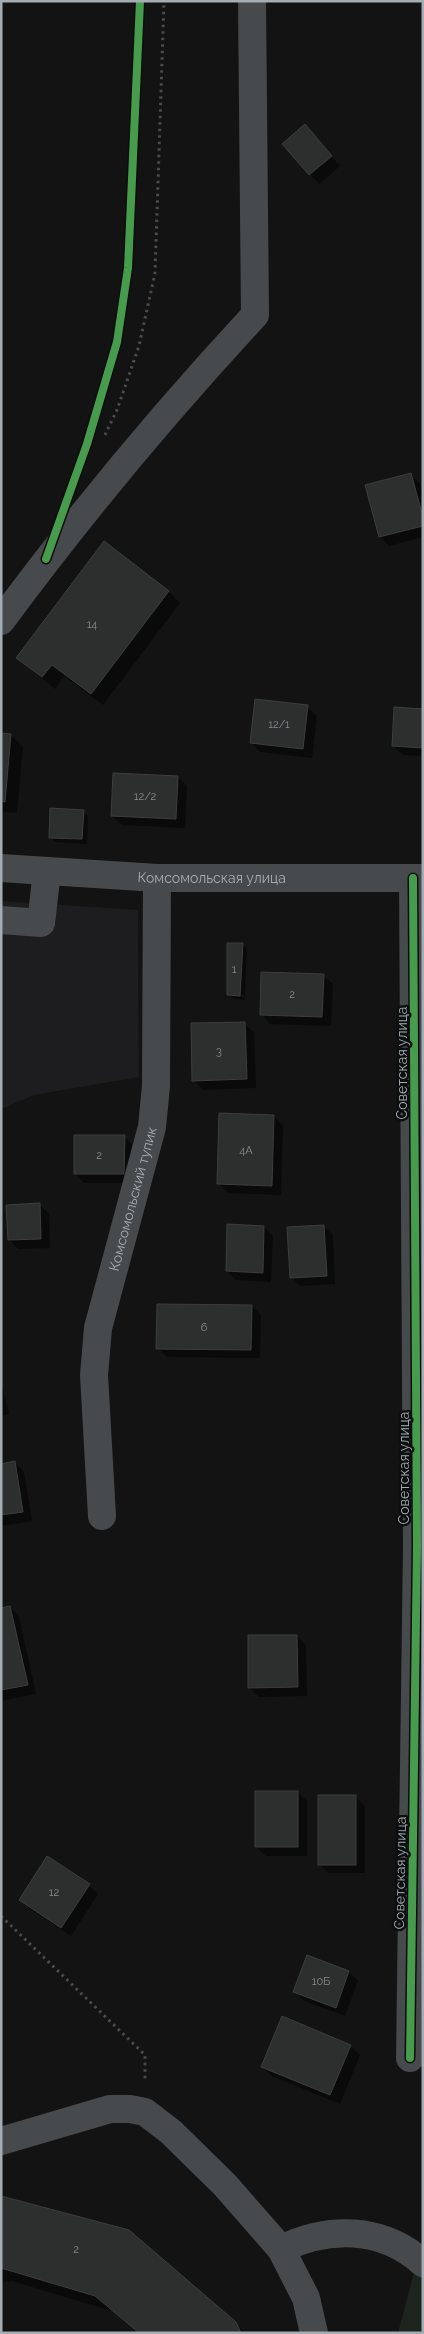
<svg xmlns="http://www.w3.org/2000/svg" width="424" height="2334" font-family="Raleway,sans-serif">
<rect width="100%" height="100%" fill="#131313"/>
<path fill="#1d1d1f" d="M1 901 138 910 139 1077 34 1095 1 1109Z"/>
<path fill="#1d241d" d="M422 2242 423 2333H398Z"/>
<g fill="#0007">
<path d="M305 126 340 166 319 184 284 144Z"/>
<path d="M411 475 420 484 423 493V537L389 546 380 537 367 486Z"/>
<path d="M168 591 180 603 103 705 64 676 55 689 18 658Z"/>
<path d="M307 707 317 716 312 758 260 752 251 742Z"/>
<path d="M423 710V756L403 755 393 746Z"/>
<path d="M1 734 11 735 23 747 17 813 1 812Z"/>
<path d="M114 774 178 777 187 786 185 828 122 825 112 816Z"/>
<path d="M83 811 88 816 87 844 55 842 50 837Z"/>
<path d="M242 944 247 949 245 995 231 994V996L245 997V1000L233 999 228 994Z"/>
<path d="M323 975 333 984 331 1026 270 1024 261 1014Z"/>
<path d="M244 1023 254 1032 256 1088 203 1090 193 1080Z"/>
<path d="M274 1116 283 1126 281 1195 228 1193 219 1184Z"/>
<path d="M124 1136 133 1146V1183H84L75 1174Z"/>
<path d="M40 1205 49 1214 50 1248 18 1249 9 1239Z"/>
<path d="M323 1226 333 1235 335 1284 301 1286 291 1277Z"/>
<path d="M264 1227 273 1236 271 1282 236 1280 227 1271Z"/>
<path d="M252 1306 261 1315 260 1358 167 1357 158 1348Z"/>
<path d="M1 1381 9 1414 1 1416Z"/>
<path d="M15 1463 24 1472 32 1521 1 1526V1465Z"/>
<path d="M10 1607 19 1617 36 1694 1 1701V1609Z"/>
<path d="M297 1636 306 1645 307 1696 259 1697 249 1687Z"/>
<path d="M298 1792 307 1801V1856H266L256 1847Z"/>
<path d="M355 1796 365 1806V1873H329L319 1864Z"/>
<path d="M89 1885 98 1894 71 1936 30 1909 21 1900Z"/>
<path d="M308 1957 349 1972 358 1981 345 2016 304 2001 295 1992Z"/>
<path d="M350 2046 360 2055 340 2104 272 2076 262 2067Z"/>
<path d="M1 2197 235 2323 245 2333H138L112 2311 12 2281 1 2283Z"/>
</g>
<g fill="#2d2e2e" stroke="#3b3e3f">
<path d="M305 124 332 156 309 175 282 144Z"/>
<path d="M411 473 423 517V526L379 537 365 485Z"/>
<path d="M104 541 169 591 91 694 52 665 42 677 16 658Z"/>
<path d="M255 699 308 705 303 749 250 743Z"/>
<path d="M394 707 423 709V748L392 746Z"/>
<path d="M1 733 11 734 5 802 1 801Z"/>
<path d="M113 773 178 776 176 819 111 816Z"/>
<path d="M50 808 84 810 82 839 49 838Z"/>
<path d="M227 943H243L240 996 227 995Z"/>
<path d="M261 972 324 974 322 1017 260 1015Z"/>
<path d="M245 1022 247 1079 192 1081 191 1023Z"/>
<path d="M219 1113 274 1115 272 1186 217 1184Z"/>
<path d="M74 1135H125L124 1174H74Z"/>
<path d="M40 1203 41 1239 8 1240 6 1205Z"/>
<path d="M227 1224 264 1226 263 1273 226 1271Z"/>
<path d="M324 1225 327 1276 290 1278 287 1227Z"/>
<path d="M157 1304 252 1305 251 1350 156 1349Z"/>
<path d="M15 1461 23 1512 1 1515V1464Z"/>
<path d="M10 1606 28 1685 1 1690V1608Z"/>
<path d="M248 1635H297L298 1687 248 1688Z"/>
<rect x="255" y="1791" width="43" height="56"/>
<rect x="318" y="1795" width="38" height="70"/>
<path d="M47 1856 90 1884 61 1928 19 1900Z"/>
<path d="M307 1955 349 1971 336 2008 293 1992Z"/>
<path d="M282 2016 351 2045 330 2095 261 2067Z"/>
<path d="M1 2196 129 2230 236 2322 241 2333H139L95 2296 1 2268Z"/>
</g>
<g fill="none" stroke-linecap="round" stroke-linejoin="round">
<g stroke="#494b4e" stroke-width="3" stroke-dasharray="2.5 4" stroke-linecap="butt">
<path d="M105 435 117 410 139 346 155 273 164 1"/>
<path d="M1 1916 145 2055V2082"/>
</g>
<g stroke="#474a4c" stroke-width="28">
<path d="M1 621C80 514 165 412 255 315L252 1"/>
<path id="s1" d="M1 868 157 878H423"/>
<path d="M1 920 41 923 47 871"/>
<path id="s2" d="M102 1516 94 1375 98 1328 152 1127 156 1086 157 878"/>
<path d="M410 2058 417 1546 413 878"/>
<path d="M1 2141 110 2109H130L145 2112 171 2132 225 2185 281 2249 306 2298 314 2333"/>
<path d="M281 2249C328 2226 382 2226 423 2263"/>
</g>
<defs>
<g id="cycleway">
<path d="M46 559 87 444 117 342 128 268 140 1"/>
<path d="M410 2058 417 1546 413 878"/>
</g>
</defs>
<use href="#cycleway" stroke="#0d0e0f" stroke-width="11"/>
<use href="#cycleway" stroke="#469c4c" stroke-width="8"/>
</g>
<g text-anchor="middle" stroke-width="5" stroke-linejoin="round" paint-order="stroke">
<g font-size="11" fill="#868d92">
<text x="92" y="628">14</text>
<text x="279" y="728">12/1</text>
<text x="145" y="800">12/2</text>
<text x="234" y="973">1</text>
<text x="292" y="998">2</text>
<text x="219" y="1055">3</text>
<text x="246" y="1154">4А</text>
<text x="99" y="1159">2</text>
<text x="204" y="1331">6</text>
<text x="54" y="1896">12</text>
<text x="321" y="1985">10Б</text>
<text x="76" y="2253">2</text>
</g>
<g font-size="14" fill="#a4adb4" stroke="#0d0e0f">
<text dy="5" stroke="none"><textPath href="#s1" startOffset="211">Комсомольская улица</textPath></text>
<text transform="translate(402 1063) rotate(-90)" y="5">Советская улица</text>
<text dy="5" stroke="none"><textPath href="#s2" startOffset="322">Комсомольский тупик</textPath></text>
<text transform="translate(404 1468) rotate(-90)" y="5">Советская улица</text>
<text transform="translate(400 1873) rotate(-89)" y="5">Советская улица</text>
</g>
</g>
<rect width="424" height="2334" fill="none" stroke="#a4adb4" stroke-width="5"/>
</svg>
